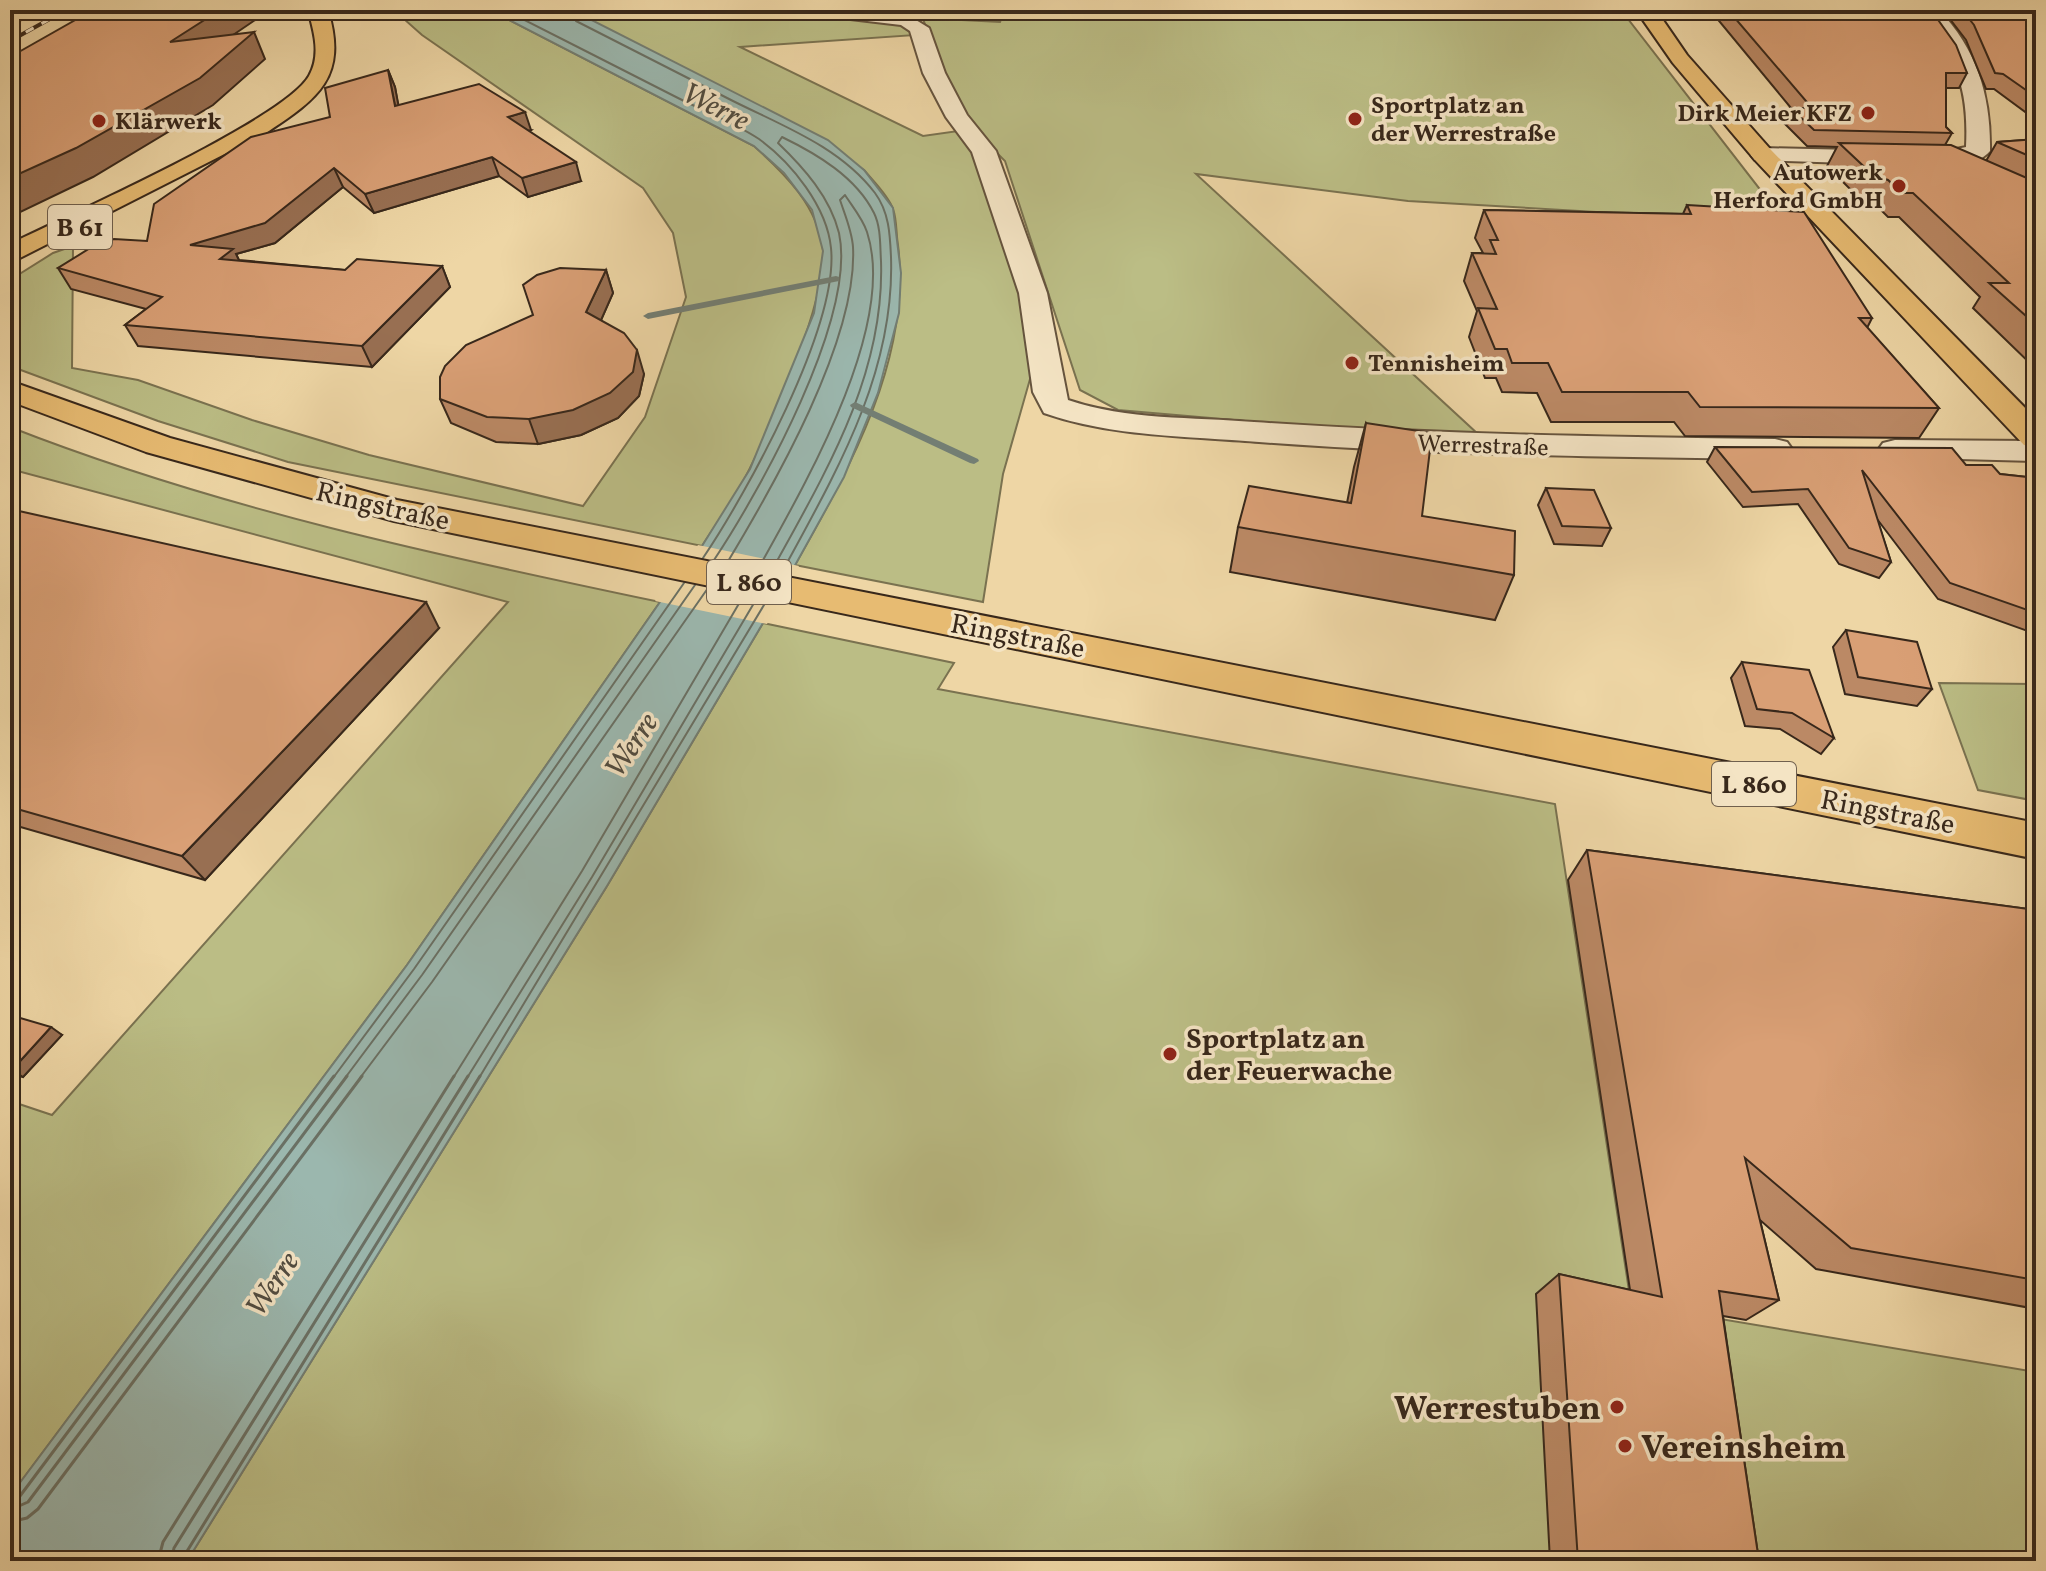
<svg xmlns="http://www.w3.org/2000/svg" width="2046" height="1571" font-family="Vollkorn,serif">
<rect width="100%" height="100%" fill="#eed6a5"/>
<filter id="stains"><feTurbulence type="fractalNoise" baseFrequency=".0025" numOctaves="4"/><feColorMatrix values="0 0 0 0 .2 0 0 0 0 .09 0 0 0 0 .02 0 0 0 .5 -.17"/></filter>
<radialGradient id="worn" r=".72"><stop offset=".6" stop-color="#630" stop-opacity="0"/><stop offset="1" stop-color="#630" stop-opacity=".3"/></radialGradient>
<g fill="#bbbd85" stroke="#7a7250" stroke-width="2">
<path d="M340 10H490L754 146C785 174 818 206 823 250 827 298 773 423 750 468 737 495 718 521 702 546L288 462 158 421 10 366V280L53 253 73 246 72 368 138 380 252 420 369 455 583 506 645 417 686 297 673 233 643 188 422 35 395 11 343 18Z"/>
<path d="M572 10H810L907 23 916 35 740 47 923 136 958 131 982 167 1020 282 1034 365 1003 474 983 602 795 565C849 469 912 359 898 245 896 234 897 219 893 209 888 195 873 181 864 170Z"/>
<path d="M1005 10H1621L1786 223 1408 201 1196 174 1479 435 1361 431 1118 410 1080 390 1005 161 971 127 940 74 923 18 1000 22Z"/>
<path d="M10 427C219 509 440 556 660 602L407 965 10 1496V1101L52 1115 508 602 10 469Z"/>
<path d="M763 623 954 663 938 689 1555 804 1631 1304 2036 1372V1561H187L607 886Z"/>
<path d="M1939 683 2036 684V801L1978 790Z"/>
</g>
<path fill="#9bb7ae" stroke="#737e73" stroke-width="2" d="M490 10H572L828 140 864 170 893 208 901 273 899 313 878 393 844 477 763 623 607 886 187 1561H10V1496L407 965 660 602 702 546 750 469 814 313 823 251 812 210 784 173 754 146Z"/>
<path fill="#eed6a5" d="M698 545 799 566 767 624 655 601Z"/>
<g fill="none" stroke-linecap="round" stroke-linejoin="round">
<g stroke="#6a7064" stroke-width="2">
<path d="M505 10C563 39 620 69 678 98 704 111 735 123 759 139 792 163 827 207 831 248 839 326 747 493 703 558"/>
<path d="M571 10 576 21C628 48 681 74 733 101 783 126 840 147 875 193 889 212 890 234 891 257 895 374 835 474 781 574"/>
<path d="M714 560C760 491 857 317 839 233 830 197 804 168 778 143L782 137C817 154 856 177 874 213 881 227 880 246 881 261 885 376 824 475 771 572"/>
<path d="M727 563C774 485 858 339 853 247 852 231 845 215 840 200L845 195C852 206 863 219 867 232 898 326 803 488 758 569"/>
<path d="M333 1078 414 969 684 583"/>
<path d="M345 1078 422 975 695 585"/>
<path d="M360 1078 432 982 708 588"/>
<path d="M453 1078 582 871 744 595"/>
<path d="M467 1078 592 877 757 598"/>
<path d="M479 1078 767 600"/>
</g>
<g stroke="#6a7064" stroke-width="3">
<path d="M10 1500 20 1496 334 1076"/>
<path d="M10 1510 28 1502 347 1076"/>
<path d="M10 1522 27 1518 38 1509 362 1076"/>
<path d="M158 1561 163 1542 454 1076"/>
<path d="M171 1561 174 1548 468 1076"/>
<path d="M181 1561 480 1076"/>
</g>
<g fill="#737e73" fill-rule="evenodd">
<path d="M836 276 839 277V281L648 319 643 316 648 313Z"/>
<path d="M855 402 978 459 979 461 974 464 970 463 851 407 850 405Z"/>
</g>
<defs>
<g id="minor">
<path d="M815 10 906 14 929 28 945 73 967 115 996 151 1047 293 1068 400C1127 420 1193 417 1254 422 1428 434 1601 437 1775 439L1787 442 1792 449 1787 456 1775 459C1603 457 1431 455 1259 442 1187 436 1113 437 1044 413L1033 392 1019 293 972 152 946 117 923 73 910 31 901 25 825 16Z"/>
<path d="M1918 10H1939C1977 50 1991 96 1990 151 1978 165 1959 165 1942 166L1755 160 1751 155 1755 150 1763 148 1942 152 1966 147C1969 83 1955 60 1918 10Z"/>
<path d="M1895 440 2036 441V461L1883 457 1878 450 1883 443Z"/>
</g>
<g id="major">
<path d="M308 10H328C348 77 319 98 266 133L10 263V244C66 216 284 120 309 76 321 55 314 32 308 10Z"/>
<path d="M1636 10H1656L1687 55 1771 150 2036 419V448L2024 445 1755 160 1673 63Z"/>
<path d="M10 381 170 438 397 500 2036 823V859L394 521 146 452 10 401Z"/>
</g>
</defs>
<use href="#minor" stroke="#66543e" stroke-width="4"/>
<use href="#major" stroke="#38281b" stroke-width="4"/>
<use href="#minor" fill="#f4e4c4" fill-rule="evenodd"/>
<use href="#major" fill="#e7bb72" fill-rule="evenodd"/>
<defs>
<g id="rail">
<path d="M10 25 38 10"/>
<path d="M10 41 66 10"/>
</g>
</defs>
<use href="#rail" stroke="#38281b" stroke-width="4"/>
<use href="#rail" stroke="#f4e4c4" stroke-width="3" stroke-dasharray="9" stroke-linecap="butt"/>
</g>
<g fill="#bb8965" stroke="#38281b" stroke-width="2">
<path d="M1710 10H1931L1967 73 1959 88H1946V127L1952 133 1945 145 1986 161 1997 142 2036 139V369L1973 308 1980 297 1899 217H1888L1875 204 1860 199 1827 166 1837 147 1807 146 1784 123 1791 108Z"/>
<path d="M1943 10H2036V120L1994 89H1986L1966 40Z"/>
<path d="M388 70 395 87 398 105 531 130 529 131 581 181 528 197 499 176 374 213 343 187 275 243 236 254 239 260 345 270 442 266 450 287 372 367 138 346 125 325 146 309 71 289 58 268 147 241 330 117Z"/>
<path d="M1687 205 1872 318 1867 328 1939 408 1919 438 1685 436 1674 422H1551L1537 393 1502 392 1496 378H1485L1469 337 1477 311 1464 281 1472 253H1483L1475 238 1484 210 1683 214Z"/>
<path d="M606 270 613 293 601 320 644 374 639 396 618 418 581 435 538 444 496 442 451 423 440 399 533 315Z"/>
<path d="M1366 423 1422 516 1514 575 1495 620 1230 572 1238 527 1347 503 1354 467Z"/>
<path d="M1715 447 1966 465 2000 474 2036 478V634L1938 599 1877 519 1891 562 1879 578 1839 564 1798 504 1743 507 1707 462Z"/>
<path d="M1546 488 1611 528 1602 546 1554 544 1538 505Z"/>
<path d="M10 509 439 628 205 880 10 824Z"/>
<path d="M1846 630 1932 689 1917 706 1845 694 1833 647Z"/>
<path d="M1742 662 1834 738 1821 754 1780 729 1745 726 1731 678Z"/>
<path d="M1587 850 2036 910V1309L1816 1269 1760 1220 1779 1300 1746 1320 1723 1316 1759 1561H1550L1536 1294 1559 1274 1630 1290 1568 880Z"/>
<path d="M10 1015 62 1035 23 1077 10 1073Z"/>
</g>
<g fill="#986f52" stroke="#38281b" stroke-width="2">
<path d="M210 10H255L258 18 183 69 170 42Z"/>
<path d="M254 32 265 59 213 105 93 177 10 217V178Z"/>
<path d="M388 70 395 87 402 124 395 106Z"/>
<path d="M525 112 531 130 514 135 508 117Z"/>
<path d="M492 157 499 176 374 213 365 194Z"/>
<path d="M576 162 581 181 528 197 522 178Z"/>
<path d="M334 168 343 187 275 243 236 254 243 269 190 245Z"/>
<path d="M442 266 450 287 372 367 362 346Z"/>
<path d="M606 270 613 293 594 336 586 312Z"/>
<path d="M637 350 644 374 639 396 618 418 581 435 538 444 529 419Z"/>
<path d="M426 602 439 628 205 880 182 856Z"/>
<path d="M51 1027 62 1035 23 1077 12 1070Z"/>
</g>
<g fill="#d99f75" stroke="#38281b" stroke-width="2">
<path d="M93 10H220L170 42 254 32 200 78 76 148 10 178V57Z"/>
<path d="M1728 10H1931L1956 45 1967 73H1946V127L1952 133 1814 130 1791 108H1812Z"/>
<path d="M1962 10H2036V97L2003 74 1995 73 1974 25Z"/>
<path d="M388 70 395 106 479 84 525 112 508 117 576 162 522 178 492 157 365 194 334 168 265 223 190 245 233 249 220 259 345 270 357 259 442 266 362 346 125 325 162 297 58 268 95 245 114 239 147 241 154 204 251 137 330 117 325 88Z"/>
<path d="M2036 139V159L1997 142Z"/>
<path d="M1839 143 1951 145 2036 182V325L1989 283H2009L1913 193H1902L1888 180 1873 175Z"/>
<path d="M1687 205 1804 212 1872 318H1859L1939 408 1700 407 1688 392H1562L1548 363H1512L1507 349H1495L1478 308 1497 309 1472 253 1496 254 1490 240H1498L1484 210 1691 214Z"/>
<path d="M560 268 606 270 586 312 624 333 637 350 633 372 610 393 573 410 529 419 487 417 440 399V377L445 366 466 345 533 315 523 285 537 275Z"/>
<path d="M1366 423 1432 433 1422 516 1515 531 1514 575 1238 527 1249 486 1351 503Z"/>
<path d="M1715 447 1952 448 1966 465H1992L2000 474 2036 478V613L1950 583 1862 470 1891 562 1849 548 1808 489 1752 492Z"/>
<path d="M1546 488 1594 490 1611 528 1562 526Z"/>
<path d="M10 509 426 602 182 856 10 807Z"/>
<path d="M1846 630 1917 642 1932 689 1858 677Z"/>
<path d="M1742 662 1809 670 1834 738 1792 713 1757 709Z"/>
<path d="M1587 850 2036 910V1280L1851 1248 1745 1158 1779 1300 1719 1291 1759 1561H1578L1559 1274 1662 1297Z"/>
<path d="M10 1015 51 1027 12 1070 10 1069Z"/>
</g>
<g fill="#8f2418" stroke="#f4e4c4" stroke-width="3">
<circle cx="1868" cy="113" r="8"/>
<circle cx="1355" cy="119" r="8"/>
<circle cx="99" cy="121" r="8"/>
<circle cx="1899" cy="186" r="8"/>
<circle cx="1352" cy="363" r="8"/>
<circle cx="1170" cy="1054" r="8"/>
<circle cx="1617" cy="1407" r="8"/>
<circle cx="1625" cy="1446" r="8"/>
</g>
<g text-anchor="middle" stroke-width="7" stroke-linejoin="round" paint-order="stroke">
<g font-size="24" font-weight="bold" fill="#38281b" stroke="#f4e4c4" text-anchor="start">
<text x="1371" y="113">Sportplatz an<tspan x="1371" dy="28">der Werrestraße</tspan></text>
<text x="1852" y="121" text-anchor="end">Dirk Meier KFZ</text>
<text x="115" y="129">Klärwerk</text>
<text x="1883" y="180" text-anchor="end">Autowerk<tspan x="1883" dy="28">Herford GmbH</tspan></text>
<text x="1368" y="371">Tennisheim</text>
</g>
<g font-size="24" fill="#38281b" stroke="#f4e4c4">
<text transform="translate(1483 445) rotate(2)" y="8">Werrestraße</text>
</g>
<g fill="#f4e4c4" stroke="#70604e" stroke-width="2">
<rect x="48" y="205" width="64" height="44" rx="6"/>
<rect x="707" y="560" width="84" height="44" rx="6"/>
<rect x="1712" y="762" width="84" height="44" rx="6"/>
</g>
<g font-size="26" font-weight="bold" fill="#38281b">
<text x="80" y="236">B 61</text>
<text x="749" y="591">L 860</text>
<text x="1754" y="793">L 860</text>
</g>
<g font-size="28" fill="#38281b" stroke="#f4e4c4">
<text transform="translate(383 505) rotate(13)" y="10">Ringstraße</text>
<text transform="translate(1018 635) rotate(11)" y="10">Ringstraße</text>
<text transform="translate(1888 811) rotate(11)" y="10">Ringstraße</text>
</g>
<g font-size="28" font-weight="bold" fill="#38281b" stroke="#f4e4c4" text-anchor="start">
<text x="1186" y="1048">Sportplatz an<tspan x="1186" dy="32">der Feuerwache</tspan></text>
</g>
<g font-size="30" font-style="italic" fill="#514c40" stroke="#f4e4c4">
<text transform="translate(716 106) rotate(27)" y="10">Werre</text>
<text transform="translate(631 745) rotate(-56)" y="10">Werre</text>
<text transform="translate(272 1284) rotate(-56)" y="10">Werre</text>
</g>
<g font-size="34" font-weight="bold" fill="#38281b" stroke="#f4e4c4" text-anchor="end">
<text x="1601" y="1419">Werrestuben</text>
<text x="1641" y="1458" text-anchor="start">Vereinsheim</text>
</g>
</g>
<rect width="2046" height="1571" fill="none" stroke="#eed6a5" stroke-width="40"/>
<rect x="12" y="12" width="2022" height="1547" fill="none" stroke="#38281b" stroke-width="4"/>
<rect x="20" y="20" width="2006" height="1531" fill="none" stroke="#38281b" stroke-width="2"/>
<rect width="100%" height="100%" filter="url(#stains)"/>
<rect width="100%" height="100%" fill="url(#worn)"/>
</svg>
